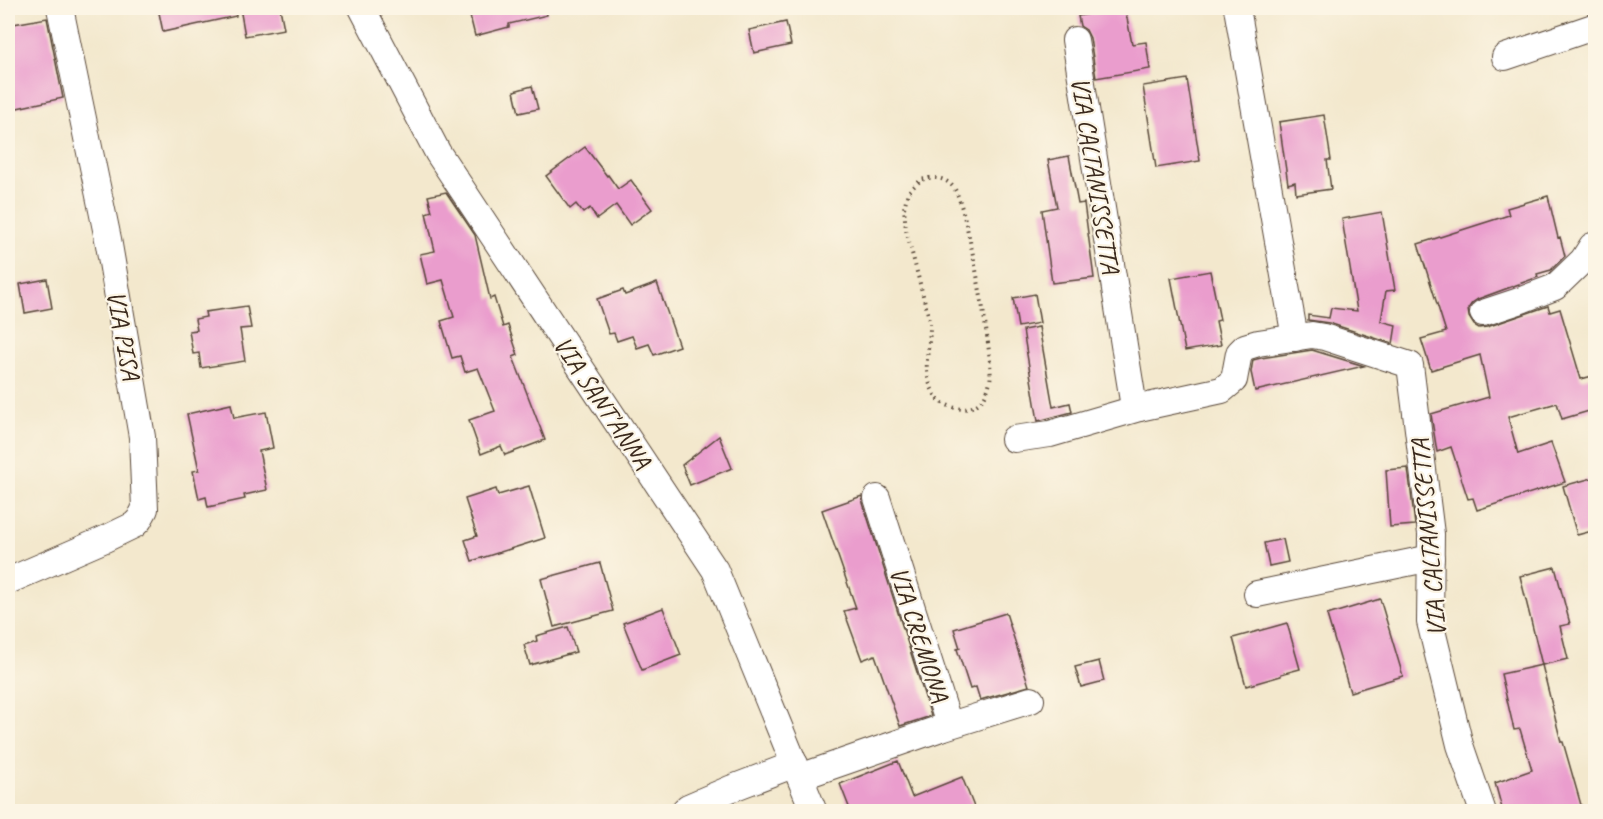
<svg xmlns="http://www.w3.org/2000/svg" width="1603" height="819" font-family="Caveat,sans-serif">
<rect width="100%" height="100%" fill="#fcf5e5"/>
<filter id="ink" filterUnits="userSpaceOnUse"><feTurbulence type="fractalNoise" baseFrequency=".0167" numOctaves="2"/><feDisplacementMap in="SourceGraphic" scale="12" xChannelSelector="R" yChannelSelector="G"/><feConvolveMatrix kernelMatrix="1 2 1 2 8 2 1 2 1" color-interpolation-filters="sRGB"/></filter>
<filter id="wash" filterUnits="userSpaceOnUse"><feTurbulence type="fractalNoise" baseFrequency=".008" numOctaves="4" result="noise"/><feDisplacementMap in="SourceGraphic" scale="24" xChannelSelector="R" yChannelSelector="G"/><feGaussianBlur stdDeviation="1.35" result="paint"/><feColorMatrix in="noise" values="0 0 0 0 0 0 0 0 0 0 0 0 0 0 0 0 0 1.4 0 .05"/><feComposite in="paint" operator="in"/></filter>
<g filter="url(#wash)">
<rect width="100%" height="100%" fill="#f3e8cd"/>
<g id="blocks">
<g fill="#ea9dcd">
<path d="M158 8H235L236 16 163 32Z"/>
<path d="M240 8H280L284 29 245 36Z"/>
<path d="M468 8H546L547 15 509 24V27L475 36Z"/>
<path d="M1125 8 1132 44 1146 42 1150 69 1096 78 1090 38 1086 30 1080 26 1078 16Z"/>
<path d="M47 18 63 98 8 110V25Z"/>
<path d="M786 22 791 45 754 53 749 30Z"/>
<path d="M1187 79 1200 161 1156 168 1143 86Z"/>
<path d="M532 86 538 109 519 113 514 91Z"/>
<path d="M1324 115 1331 160H1327L1331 189 1296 194 1295 182 1288 184 1279 122Z"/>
<path d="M585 147 607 176 608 175 618 189 631 180 652 209 630 225 616 205 597 219 590 208 583 213 576 204 570 209 546 176Z"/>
<path d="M1069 156 1078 204 1084 203 1094 278 1052 283 1042 210 1057 207 1048 160Z"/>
<path d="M446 192 475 235 490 299 494 297 503 327 508 325 518 355 513 357 545 440 505 455 501 446 481 454 469 420 495 411 478 368 465 372 460 356 452 358 441 321 454 317 443 280 427 284 420 254 435 251 426 213 432 211 428 196Z"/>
<path d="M1548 196 1558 238 1560 237 1565 256 1551 270 1537 274 1538 277 1478 299 1472 303 1468 309 1469 317 1474 325 1479 328 1487 327 1548 306 1550 312 1560 309 1581 379 1596 375V409L1562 419 1557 403 1508 417 1518 454 1551 443 1565 482 1477 510 1473 498 1468 499 1451 447 1437 452 1431 414 1489 397 1480 355 1431 370 1421 339 1446 332 1418 244 1509 215 1507 208Z"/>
<path d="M1382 212 1395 290 1386 291 1381 321 1396 325 1393 344 1329 323 1308 320V315L1329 318 1331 308 1357 311 1342 219Z"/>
<path d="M1210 271 1220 320 1216 321 1221 345 1185 351 1171 278Z"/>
<path d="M47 279 52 308 25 313 20 284Z"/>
<path d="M657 283 679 346 654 355 649 344 637 348 632 336 617 341 614 333 609 334 597 299 623 290 625 295Z"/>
<path d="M1035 294 1040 323 1018 327 1013 298Z"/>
<path d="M247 306 251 328 240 329 245 361 201 368 199 353 193 354 189 331 197 330 195 319 206 317 205 312Z"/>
<path d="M1039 327 1053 407 1070 403 1072 412 1038 421 1023 330Z"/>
<path d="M1312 350 1364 366 1255 391 1251 372 1253 360 1261 358Z"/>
<path d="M231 404 234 418 266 412 273 448 259 451 267 490 244 495 245 499 208 507 206 497 199 499 193 471 199 470 187 414Z"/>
<path d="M719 436 732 468 690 485 682 465Z"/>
<path d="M1408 468 1415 525 1390 527 1386 470Z"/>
<path d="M1596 477V530L1577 535 1563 486Z"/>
<path d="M529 486 545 538 472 561 465 540 477 536 465 499 496 489 498 495Z"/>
<path d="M862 496 863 503 931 716 900 726 875 655 862 660 844 611 856 608 822 510Z"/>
<path d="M1283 539 1288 562 1269 566 1264 543Z"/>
<path d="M600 563 613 611 554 627 541 579Z"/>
<path d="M1555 567 1570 624 1560 626 1568 659 1542 665 1520 576Z"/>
<path d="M1380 599 1403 676 1350 692 1327 615Z"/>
<path d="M663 608 681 655 642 670 623 623Z"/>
<path d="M1006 613 1029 686 980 700 976 687 970 689 957 649 960 648 954 629Z"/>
<path d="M1287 623 1300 669 1281 674V676L1246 686 1233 638Z"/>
<path d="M568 627 576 652 530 665 524 645 537 641 536 636Z"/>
<path d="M1099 661 1104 681 1081 687 1075 667Z"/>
<path d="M1542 665 1561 742H1563L1583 812H1503L1495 783 1532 770 1520 729 1514 730 1501 674Z"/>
<path d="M898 761 912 797 962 777 976 812H851L840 784Z"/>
</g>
</g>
</g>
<g filter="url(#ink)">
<use href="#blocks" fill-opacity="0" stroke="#574638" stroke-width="1.5"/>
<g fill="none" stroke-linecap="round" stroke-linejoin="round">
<defs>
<g id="minor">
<path d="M362 8 438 153 715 570 814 812"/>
<path d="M1237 8 1295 338"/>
<path d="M1075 40 1133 401 1139 408 1222 390 1234 380 1239 353 1245 347 1258 343 1312 335 1324 337 1410 365 1431 534 1430 622 1460 745 1483 812"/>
<path d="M1505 57 1596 26"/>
<path d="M1483 313 1519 301 1555 287 1583 260 1592 246 1596 245"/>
<path d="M1014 439 1050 434 1139 408"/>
<path d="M8 581 105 539 134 525 139 520 145 509 142 437 108 239 60 8"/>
<path d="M1257 594 1431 558"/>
<path d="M941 728 1031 700"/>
<path d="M800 777 941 728 947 723 946 715 877 498"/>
<path d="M683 812 688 807 730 789 795 764"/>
</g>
</defs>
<use href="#minor" stroke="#574638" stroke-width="28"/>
<path stroke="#574638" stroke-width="4" stroke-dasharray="1.5 4.5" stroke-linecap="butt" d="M929 178C939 177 948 180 954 188 966 202 995 362 990 381 987 394 983 404 969 408 962 410 954 408 947 405 941 403 937 399 934 393 920 369 931 348 930 322L906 230 904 208 908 192 921 180Z"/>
<use href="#minor" stroke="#fff" stroke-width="26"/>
</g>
</g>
<g text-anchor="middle" stroke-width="4.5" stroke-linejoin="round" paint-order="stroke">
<g font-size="26" fill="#3b2a1e" stroke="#fcf5e5">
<text transform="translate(1096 175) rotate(81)" y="9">VIA CALTANISSETTA</text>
<text transform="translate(124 335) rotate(80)" y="9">VIA PISA</text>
<text transform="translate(603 402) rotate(56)" y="9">VIA SANT'ANNA</text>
<text transform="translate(1428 538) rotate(-95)" y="9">VIA CALTANISSETTA</text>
<text transform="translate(920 634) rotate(72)" y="9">VIA CREMONA</text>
</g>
</g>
<rect width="1603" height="819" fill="none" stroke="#fcf5e5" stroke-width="30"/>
</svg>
